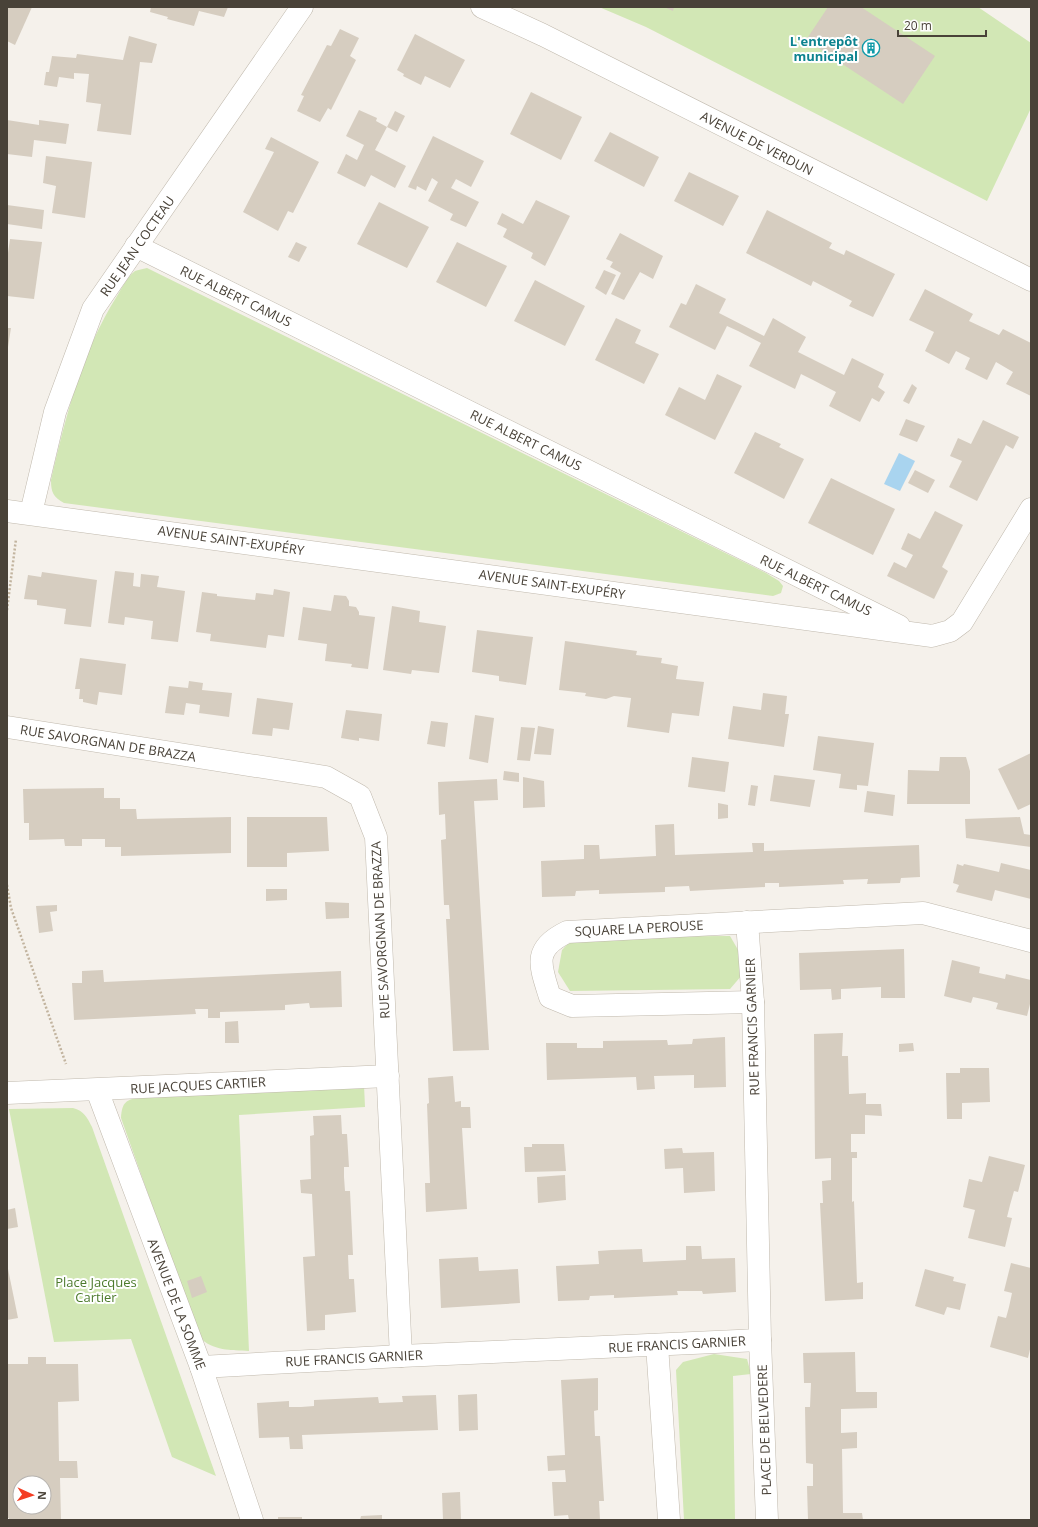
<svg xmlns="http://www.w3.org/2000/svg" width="1038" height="1527" font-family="'Open Sans',sans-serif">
<rect width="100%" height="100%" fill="#f5f1eb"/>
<g fill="#d2e7b5">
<path d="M599 7H978L1031 43V108L987 201 646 27Z"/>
<path d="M147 268 766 573 779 581 783 586 781 593 773 596 64 503C53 497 51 492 51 480 66 416 81 353 117 296 122 288 127 277 135 271 138 270 143 269 147 268Z"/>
<path d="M730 936 741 955 742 975 730 989 570 991 558 972 562 950 574 937Z"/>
<path d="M364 1085 365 1107 239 1115 249 1351C231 1350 213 1351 199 1337L121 1118C122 1102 126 1100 140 1097Z"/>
<path d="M73 1108C84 1111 87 1117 92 1127L216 1476 172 1457 131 1339 54 1342 9 1109Z"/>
<path d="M714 1354 747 1359 751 1374 733 1376 735 1520H684L676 1370 683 1362Z"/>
</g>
<path fill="#a9d4ef" d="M899 453 915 461 900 491 884 484Z"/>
<g fill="#d6cdc0" fill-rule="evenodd">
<path d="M7 7H32L15 45 7 41Z"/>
<path d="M151 7H228L224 17 199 11 194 26 167 19 168 17 150 12Z"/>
<path d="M664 7H674L673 11Z"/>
<path d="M828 7H861L935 56 903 104 806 40Z"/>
<path d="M340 29 359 38 350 56 356 60 331 110 328 108 320 122 297 111 304 96 301 95 327 45 331 46Z"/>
<path d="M415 34 465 60 450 88 425 76 421 85 403 76 404 74 397 70Z"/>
<path d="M129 36 157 44 152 63 140 62 131 135 97 131 101 104 86 102 89 74 74 73V79L59 77 57 87 44 85 46 72H49L52 56 76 58 77 54 123 60Z"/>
<path d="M531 92 582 117 561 160 510 134Z"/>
<path d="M359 110 377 118 376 121 387 127 375 150 406 166 395 188 371 175 365 187 337 173 346 154 357 160 364 145 346 136Z"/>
<path d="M395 111 405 116 397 132 387 127Z"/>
<path d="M7 120 39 125V120L69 124 66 144 34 140 32 157 7 154Z"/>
<path d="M610 132 659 157 644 187 594 161Z"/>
<path d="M433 136 484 161 471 187 456 179 451 188 479 202 466 227 450 220 453 214 428 201 438 182 432 178 426 191 417 186 416 190 408 187Z"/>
<path d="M271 137 319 162 293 213 288 211 278 231 243 212 274 152 265 149Z"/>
<path d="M46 156 92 162 85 218 52 213 56 186 43 183Z"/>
<path d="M689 172 739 196 723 226 674 201Z"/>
<path d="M536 200 570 216 545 266 531 258 533 253 503 237 507 229 497 224 502 213 523 224Z"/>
<path d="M379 202 429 227 407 268 357 244Z"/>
<path d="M7 205 44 210 42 229 7 224Z"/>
<path d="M767 210 832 243 829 248 844 255 846 250 895 274 873 317 849 306 852 301 813 281 811 286 746 253Z"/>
<path d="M620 233 663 256 653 279 640 272 624 300 611 294 621 273 610 267 613 262 606 259Z"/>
<path d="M10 239 42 242 34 299 7 296V260Z"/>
<path d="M296 242 307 247 299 262 288 257Z"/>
<path d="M457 242 507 266 486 307 436 282Z"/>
<path d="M604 270 616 275 606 295 595 288Z"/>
<path d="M535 280 585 306 565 346 514 321Z"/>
<path d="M696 284 726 299 719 313 764 336 773 318 806 337 798 352 844 375 852 358 884 374 878 387 885 392 879 402 872 398 860 422 829 406 836 392 813 380 801 374 795 389 749 366 761 343 738 331 727 326 715 350 669 327 681 303 686 305Z"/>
<path d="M925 289 973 314 969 321 999 335 1003 329 1031 343V396L1006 384 1013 372 996 362 987 380 965 369 970 358 956 351 949 364 925 351 934 332 909 320Z"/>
<path d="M616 318 641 330 635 343 659 354 644 384 595 360Z"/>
<path d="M7 328H11L8 347H7Z"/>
<path d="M717 374 742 386 715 440 665 415 679 387 705 400Z"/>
<path d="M912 384 917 388 909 404 903 401Z"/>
<path d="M906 419 925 426 917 442 899 435Z"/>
<path d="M983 420 1019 437 1013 449 1006 445 977 501 949 487 962 461 950 456 958 438 971 444Z"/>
<path d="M755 432 781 444 779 447 804 459 784 499 734 473Z"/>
<path d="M915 470 935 480 928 493 908 483Z"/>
<path d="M831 478 895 509 873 555 808 523Z"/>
<path d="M935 511 963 525 942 567 948 571 934 599 887 576 894 562 906 568 913 555 901 549 908 533 920 539Z"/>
<path d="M115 571 134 573 133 586 140 587 141 574 159 576 157 587 185 591 178 642 151 639 153 621 125 617 124 625 108 623Z"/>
<path d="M42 572 97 580 91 627 64 624 66 609 37 605V600L24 599 28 575 41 577Z"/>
<path d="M274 589 290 592 284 637 268 635 266 648 210 641 211 634 196 632 202 592 217 594V596L255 600 256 593 273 595Z"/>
<path d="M334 595 346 596 349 601V606L356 607 359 612V615L375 617 368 669 351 667 352 664 325 661 327 644 298 640 303 607 331 611Z"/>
<path d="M392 606 420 611 419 622 446 626 439 673 412 670 411 674 383 670Z"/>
<path d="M477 630 533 637 526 685 499 681V676L472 672Z"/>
<path d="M565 641 637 651 636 655 662 658 661 663 678 666 676 679 704 682 699 716 672 713 669 733 627 727 631 698 614 696 606 699 585 696 586 693 559 690Z"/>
<path d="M80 658 126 664 122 695 99 692 97 705 83 702V699H79L80 689H75Z"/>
<path d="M189 681 203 683 202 690 232 693 229 717 199 713 200 705 186 703 184 715 165 713 169 686 188 688Z"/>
<path d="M763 693 787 696 785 714H789L784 747 728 739 733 706 761 710Z"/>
<path d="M257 698 293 703 289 730 273 728 272 736 252 734Z"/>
<path d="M346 710 382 714 379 741 359 738V741L341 738Z"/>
<path d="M475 715 494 718 488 763 469 759Z"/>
<path d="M431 721 448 723 445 747 427 744Z"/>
<path d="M538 726 554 729 551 755 534 754Z"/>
<path d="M521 727 535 728 530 761 517 760Z"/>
<path d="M818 736 874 743 868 786 857 785V790L839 788 841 774 813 770Z"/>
<path d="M1031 753V804L1018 810 998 769Z"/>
<path d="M692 757 729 762 725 792 688 787Z"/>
<path d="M940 757H966L970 771V804H907L908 770 939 771Z"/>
<path d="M504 771 519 773V782L503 780Z"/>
<path d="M774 775 815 780 810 807 770 801Z"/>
<path d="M523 777 544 781 545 807 523 808Z"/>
<path d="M497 779 498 800 474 801 489 1050 453 1051 446 919H450L449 905H444L441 840 446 839 445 814 439 815 438 782Z"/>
<path d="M751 785 758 786 755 806 748 805Z"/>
<path d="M104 788V798H120V809H136L137 819 231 817V853L121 856V847H105V839H82V846H65L64 839 29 840V823H24L23 789Z"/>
<path d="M867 791 895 795 893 816 864 812Z"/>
<path d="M718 803 728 805V818L718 819Z"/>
<path d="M247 817H327L329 851 287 853V867H247Z"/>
<path d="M1020 817 1024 834 1031 835V847L966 838 965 819Z"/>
<path d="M674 824 675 855 753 852 752 843H764V851L919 845 920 877 901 878 900 883 867 884 868 879 843 880 844 884 779 887V883H765V887L690 891 689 886 665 887V892L599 894V890L576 891 575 896 542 897 541 861 584 859V845H599L600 859 656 856 655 825Z"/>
<path d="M1001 863 1031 870V899L995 890 992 901 956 892 959 885 953 883 957 864 963 866 964 864 999 872Z"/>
<path d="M266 889H287V900L266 901Z"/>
<path d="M325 902 349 903V918L326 919Z"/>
<path d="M57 905V911L50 912 53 931 39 933 36 906Z"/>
<path d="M904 949 905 998H881V987L841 989V999L832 1000 831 989 800 990 799 953Z"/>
<path d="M952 960 980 967 979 973 1005 979 1006 974 1031 980V1000L1027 1016 996 1009 998 1003 987 1000 973 997 971 1003 944 996Z"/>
<path d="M103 970 104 982 341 971 342 1007 310 1008 309 1003 285 1005V1010L220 1012V1018H208V1009H195L196 1014 74 1020 72 983H82V971Z"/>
<path d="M238 1021 239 1043H225V1022Z"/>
<path d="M843 1033 842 1056H848L849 1094 866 1093V1104H881L882 1116 865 1115V1134H851V1152H857V1158H852V1202L854 1201 857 1283 863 1282V1299L825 1301 820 1203H823L822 1181 831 1180V1158L815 1159 814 1034Z"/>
<path d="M725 1037 726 1087 694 1088V1075L654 1076 655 1089 637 1090 636 1077 547 1080 546 1043H577V1048H603V1041L667 1040 668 1045 692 1044 693 1039Z"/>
<path d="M913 1043 914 1051 899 1052V1044Z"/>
<path d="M960 1068H989L990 1102 962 1103V1119H947L946 1073H960Z"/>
<path d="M453 1076 455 1102 461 1101V1107H470L471 1128H462L467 1209 426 1212 425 1183H430L427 1104 429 1103 428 1078Z"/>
<path d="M341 1115 342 1134H347L349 1167H344V1177L345 1191H350L353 1255H348L349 1279H354L356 1312 325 1315V1330L307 1331 303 1257 315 1256 312 1194 301 1193 300 1180 311 1179 310 1136 314 1135 313 1116Z"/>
<path d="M532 1144H564L566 1171 525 1172 524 1147H532Z"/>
<path d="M682 1148 683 1153 714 1152 715 1191 684 1193 683 1168 665 1169 664 1149Z"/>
<path d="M989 1156 1025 1165 1018 1192 1014 1191 1010 1205 1007 1217 1012 1218 1005 1247 968 1238 975 1210 963 1207 969 1179 982 1182Z"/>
<path d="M565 1175 566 1200 538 1203 537 1177Z"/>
<path d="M15 1208 18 1227 7 1229V1210Z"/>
<path d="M686 1246H701L702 1259 735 1258 736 1292 703 1294 702 1291H677L678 1295 614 1298V1295L590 1296 589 1300 558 1301 556 1266 599 1264 598 1251 612 1250 642 1249 643 1262 686 1260Z"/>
<path d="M478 1257 479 1271 518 1269 520 1303 441 1308 439 1259Z"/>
<path d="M1011 1263 1031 1268V1345L1028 1358 990 1347 998 1316 1006 1318 1009 1307 1012 1293 1004 1291Z"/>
<path d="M7 1264 18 1318 7 1320Z"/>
<path d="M925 1269 954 1277 953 1281 966 1284 960 1310 947 1307 944 1315 915 1306Z"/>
<path d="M201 1276 207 1292 192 1298 187 1281Z"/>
<path d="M855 1352 856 1392H877V1408L841 1409V1433L857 1432V1448L842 1449 843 1513H862L863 1520H808L807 1486H813V1464L806 1463 805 1407H810L811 1383H804L803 1353Z"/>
<path d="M28 1357H46V1364H78L79 1401 58 1402 59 1461H77L78 1478H60L61 1520H9V1518H7V1498H8L7 1364H28ZM20 1483H44V1507H20Z"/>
<path d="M598 1378V1410L594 1411 595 1436H600L604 1501H599L600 1520H569L568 1515 554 1516 552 1482H566L565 1470 548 1471 547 1456 565 1455 561 1380Z"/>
<path d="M477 1394 478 1430 459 1431 458 1395Z"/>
<path d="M436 1395 438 1430 302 1435 303 1449H290L289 1437 259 1438 257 1403 289 1401V1407H301L314 1406V1400L378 1397 379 1403 403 1402 402 1396Z"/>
<path d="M460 1492 461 1520H443L442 1493Z"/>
<path d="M382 1515V1520H360L361 1516Z"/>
<rect x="278" y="1517" width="24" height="3"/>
</g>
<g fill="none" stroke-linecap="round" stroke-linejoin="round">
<defs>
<g id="minor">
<path d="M482 7 543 35 1031 280"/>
<path d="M136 246 899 626"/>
<path d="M7 511 932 636 950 631 962 622 1031 509"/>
<path d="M31 513 55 412 93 309 302 7"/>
<path d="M7 727 326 777 360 796 376 837 401 1356"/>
<path d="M753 1002 572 1006 550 997C540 965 532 949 567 932L923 913 1031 941"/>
<path d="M97 1090 201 1367 252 1520"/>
<path d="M7 1093 388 1076"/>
<path d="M760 1340 767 1520"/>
<path d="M657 1345 669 1520"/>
<path d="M201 1367 401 1356 760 1340 753 1002 747 922"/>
</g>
</defs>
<use href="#minor" stroke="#c0b9ad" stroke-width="23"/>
<g stroke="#c2b49f" stroke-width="2.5" stroke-dasharray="2 2" stroke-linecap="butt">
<path d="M7 610 16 539"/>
<path d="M7 885 11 908 66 1064"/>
</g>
<use href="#minor" stroke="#fff" stroke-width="22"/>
</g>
<defs>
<symbol id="building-ring" viewBox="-11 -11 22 22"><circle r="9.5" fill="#fff" stroke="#0f9aa8" stroke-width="1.5"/><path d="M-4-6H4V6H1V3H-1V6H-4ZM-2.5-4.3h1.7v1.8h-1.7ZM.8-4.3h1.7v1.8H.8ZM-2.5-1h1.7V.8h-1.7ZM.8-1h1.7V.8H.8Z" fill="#0f9aa8"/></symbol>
</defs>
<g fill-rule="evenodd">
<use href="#building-ring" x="861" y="38" width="20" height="20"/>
</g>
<g text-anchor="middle" stroke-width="4" stroke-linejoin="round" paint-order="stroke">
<g font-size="13" font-weight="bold" fill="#0d838f" stroke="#fff" text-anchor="end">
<text x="858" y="46">L'entrepôt<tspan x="858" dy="15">municipal</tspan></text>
</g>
<g font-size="13" fill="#494238" stroke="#fff">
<text transform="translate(757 143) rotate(27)" y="5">AVENUE DE VERDUN</text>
<text transform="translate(137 246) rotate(-55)" y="5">RUE JEAN COCTEAU</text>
<text transform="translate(236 296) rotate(26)" y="5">RUE ALBERT CAMUS</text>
<text transform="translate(526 440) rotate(26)" y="5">RUE ALBERT CAMUS</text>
<text transform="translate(231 540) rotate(8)" y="5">AVENUE SAINT-EXUPÉRY</text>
<text transform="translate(552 584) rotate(8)" y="5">AVENUE SAINT-EXUPÉRY</text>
<text transform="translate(816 585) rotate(26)" y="5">RUE ALBERT CAMUS</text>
<text transform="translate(108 743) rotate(9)" y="5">RUE SAVORGNAN DE BRAZZA</text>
<text transform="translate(639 928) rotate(-3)" y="5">SQUARE LA PEROUSE</text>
<text transform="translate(380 930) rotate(-93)" y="5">RUE SAVORGNAN DE BRAZZA</text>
<text transform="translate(752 1027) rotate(-92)" y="5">RUE FRANCIS GARNIER</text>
<text transform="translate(198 1085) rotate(-3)" y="5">RUE JACQUES CARTIER</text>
<text transform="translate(177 1304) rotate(69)" y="5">AVENUE DE LA SOMME</text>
<text transform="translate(677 1344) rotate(-3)" y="5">RUE FRANCIS GARNIER</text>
<text transform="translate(354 1358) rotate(-3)" y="5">RUE FRANCIS GARNIER</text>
<text transform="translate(764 1430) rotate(-92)" y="5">PLACE DE BELVEDERE</text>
</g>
<g font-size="13" fill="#4c7a2c" stroke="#fff">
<text x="96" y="1287">Place Jacques<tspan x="96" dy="15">Cartier</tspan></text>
</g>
</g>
<rect width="1038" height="1527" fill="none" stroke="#494238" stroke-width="16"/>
<g transform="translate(32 1495) rotate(93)"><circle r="19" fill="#ffffff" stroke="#b6b3af"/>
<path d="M0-3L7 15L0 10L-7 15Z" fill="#f43d23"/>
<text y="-6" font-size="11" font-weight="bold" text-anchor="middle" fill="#494238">N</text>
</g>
<path d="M898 30v6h88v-6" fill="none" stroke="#494238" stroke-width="2"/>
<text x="904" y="30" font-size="12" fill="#494238" stroke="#ffffff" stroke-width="3" paint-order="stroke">20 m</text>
</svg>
